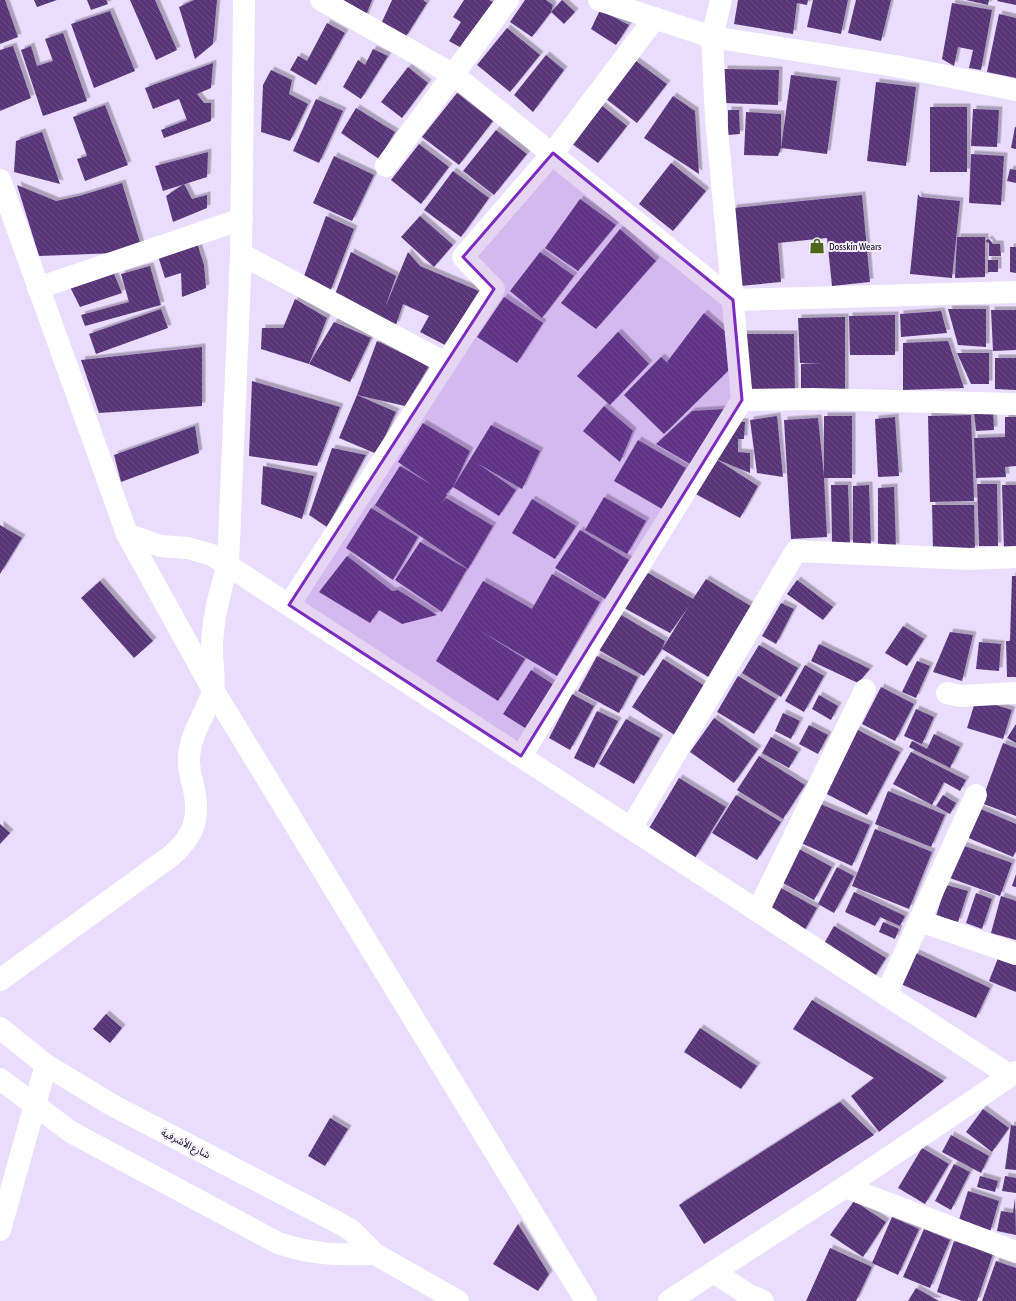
<svg xmlns="http://www.w3.org/2000/svg" width="1016" height="1301" font-family="'Asap Condensed','Noto Sans Arabic',sans-serif">
<defs>
<pattern id="building-back-hatch" width="6" height="6" patternUnits="userSpaceOnUse"><rect width="6" height="6" fill="#583679"/><path d="M-1 5l2 2M0 0l6 6M5-1l2 2" fill="none" stroke="#6b4f86"/></pattern>
<filter id="shadow"><feDropShadow dx="3.5" dy="-3.5" stdDeviation="0" flood-color="#0004"/></filter>
</defs>
<rect width="100%" height="100%" fill="#eadcfc"/>
<g fill="url(#building-back-hatch)" filter="url(#shadow)">
<path d="M0 0H5L18 37 0 44Z"/>
<path d="M34 0H57L37 7Z"/>
<path d="M87 0H106L108 4 91 10Z"/>
<path d="M130 0H155L177 50 156 60Z"/>
<path d="M194 0H217L213 44 195 59 179 7Z"/>
<path d="M340 0H372L365 18Z"/>
<path d="M392 0H423L427 3 405 38 381 24Z"/>
<path d="M464 0H489L495 3 465 50 449 41 461 22 453 17Z"/>
<path d="M525 0H546L553 5 551 12 532 37 510 22Z"/>
<path d="M562 0 575 12 564 24 551 12Z"/>
<path d="M738 0H808L807 5 797 3 793 34 734 24Z"/>
<path d="M813 0H848L841 34 807 27Z"/>
<path d="M856 0H891L881 41 848 33Z"/>
<path d="M966 0H989L988 5Z"/>
<path d="M1016 0V5L997 1 998 0Z"/>
<path d="M952 3 992 10 981 70 969 68 973 50 958 47 954 66 942 59Z"/>
<path d="M600 10 629 25 616 45 591 29Z"/>
<path d="M110 11 135 71 94 88 71 24Z"/>
<path d="M999 14 1016 18V78L987 72Z"/>
<path d="M327 23 345 33 316 85 290 70 298 56 307 61Z"/>
<path d="M507 28 540 55 510 92 477 65Z"/>
<path d="M63 33 87 101 43 116 21 50 31 46 37 66 53 61 45 39Z"/>
<path d="M13 46 31 98 0 111V50Z"/>
<path d="M373 49 388 56 361 99 343 87 358 60 365 65Z"/>
<path d="M546 55 564 70 533 112 514 95Z"/>
<path d="M636 61 667 84 637 123 606 99Z"/>
<path d="M213 63 211 88 197 94 204 103H211V121L164 138 161 130 187 120 179 99 153 109 145 88Z"/>
<path d="M408 67 428 83 402 118 381 102Z"/>
<path d="M724 69 779 70 778 105 724 103Z"/>
<path d="M271 70 292 80 289 94 308 104 290 141 261 132 263 85Z"/>
<path d="M791 75 837 81 827 154 781 148Z"/>
<path d="M876 82 916 87 906 166 867 161Z"/>
<path d="M457 93 493 121 459 165 422 137Z"/>
<path d="M673 96 695 111 699 174 644 138Z"/>
<path d="M316 99 343 111 319 163 293 151Z"/>
<path d="M105 105 128 165 85 181 77 159 87 156 73 117Z"/>
<path d="M601 105 627 126 598 163 571 143Z"/>
<rect x="930" y="107" width="37" height="65"/>
<path d="M356 108 395 132 379 159 341 133Z"/>
<path d="M973 109 999 110 997 147 971 146Z"/>
<path d="M728 110H739L740 134 728 135Z"/>
<path d="M746 112 781 114V148L778 156 744 155Z"/>
<path d="M1015 127H1016V149L1011 148Z"/>
<path d="M496 130 527 154 494 195 463 171Z"/>
<path d="M42 132 60 184 14 172 16 141Z"/>
<path d="M419 144 449 167 421 204 391 180Z"/>
<path d="M208 152 207 177 163 191 155 166Z"/>
<path d="M971 154 1004 156 1001 205 969 203Z"/>
<path d="M334 156 374 175 352 221 313 203Z"/>
<path d="M671 163 706 191 673 231 639 204Z"/>
<path d="M1010 169 1016 170V183L1007 181Z"/>
<path d="M453 171 489 198 461 237 424 210Z"/>
<path d="M122 183 143 252 39 256 17 185 56 201 79 196Z"/>
<path d="M184 184 192 199 207 195V208L173 222 166 196Z"/>
<path d="M918 194 920 197 960 201 952 278 910 274Z"/>
<path d="M862 195 870 282 832 286 827 238 778 243 781 282 740 286 733 208Z"/>
<path d="M580 199 616 225 578 271 545 248Z"/>
<path d="M326 216 354 229 330 292 304 276Z"/>
<path d="M420 216 453 245 434 267 401 237Z"/>
<path d="M620 229 656 261 596 329 561 303Z"/>
<path d="M957 237H985V277L955 278Z"/>
<path d="M989 239 993 244H1000L1001 256H989V243L985 241Z"/>
<path d="M197 243 204 265 206 288 182 297 181 273 165 278 158 256Z"/>
<path d="M1010 247H1016V273L1010 272Z"/>
<path d="M351 252 396 276 385 308 408 252 420 266 479 291 445 345 420 332 429 316 403 304 396 325 334 297Z"/>
<path d="M540 252 574 276 542 318 510 291Z"/>
<rect x="988" y="260" width="10" height="12"/>
<path d="M150 266 161 305 85 326 81 315 129 302 121 274Z"/>
<path d="M112 269 122 293 80 307 69 285Z"/>
<path d="M504 297 543 323 517 363 477 337Z"/>
<path d="M295 299 327 318 309 364 261 349 262 328H283Z"/>
<path d="M161 309 168 328 96 354 89 334Z"/>
<path d="M948 309H986V347L958 345Z"/>
<path d="M991 310H1016V350L993 351Z"/>
<path d="M941 311 947 333 901 337 900 314Z"/>
<path d="M704 313 735 340 730 369 664 434 624 395 661 357 673 368 667 362Z"/>
<path d="M895 315V355H850L849 316Z"/>
<path d="M845 317V393L801 394V364L822 363H800L798 318Z"/>
<path d="M334 322 371 338 350 382 309 364Z"/>
<path d="M618 332 649 364 610 405 577 376Z"/>
<path d="M742 334H794L795 393 744 395Z"/>
<path d="M377 341 429 366 405 406 357 395Z"/>
<path d="M948 341 964 388 903 390V343Z"/>
<path d="M202 347V406L99 413 81 360Z"/>
<path d="M957 353H989V384H971Z"/>
<path d="M995 358H1016V390L995 389Z"/>
<path d="M252 381 340 407 317 466 249 456Z"/>
<path d="M357 395 396 412 377 454 339 438Z"/>
<path d="M604 406 633 431 620 462 583 431Z"/>
<path d="M724 409 690 464 656 444 692 411Z"/>
<path d="M993 411 994 430 976 431 974 413Z"/>
<path d="M971 415 974 501 930 502 928 416Z"/>
<path d="M777 416 783 477 757 473 750 420Z"/>
<path d="M824 416H852V478H824L827 537 791 539 784 420 818 418 824 476Z"/>
<path d="M895 417 899 476 878 477 875 419Z"/>
<path d="M1005 417H1016V466L1005 467 1006 477 976 478 974 438 1005 437Z"/>
<path d="M732 421 745 422 744 439H738V452L750 453V473L716 459Z"/>
<path d="M423 423 470 451 453 487 446 494 447 495 442 503 446 498 493 526 468 569 375 505 400 466 432 485 398 462Z"/>
<path d="M491 425 540 451 522 489 477 463 516 490 499 516 453 487Z"/>
<path d="M195 426 199 453 121 482 114 455Z"/>
<path d="M638 440 686 468 662 509 614 481Z"/>
<path d="M332 448 366 455 327 527 309 515Z"/>
<path d="M716 459 758 486 740 518 690 491Z"/>
<path d="M263 466 314 476 302 519 261 504Z"/>
<path d="M977 484H997L998 546H979Z"/>
<path d="M831 485H848L850 544 832 542Z"/>
<path d="M869 485 871 545 853 543V486Z"/>
<path d="M1002 485H1016V550H1004Z"/>
<path d="M894 487 896 547 878 545V488Z"/>
<path d="M604 497 646 521 627 554 585 530Z"/>
<path d="M532 499 576 526 555 559 512 533Z"/>
<path d="M932 505H974L975 549 933 550Z"/>
<path d="M371 508 418 537 393 580 346 548Z"/>
<path d="M0 525 22 538 0 574Z"/>
<path d="M580 530 629 560 605 599 555 568Z"/>
<path d="M420 542 467 569 442 612 395 580Z"/>
<path d="M347 556 392 591 398 590 437 615 402 624 379 610 370 623 319 592Z"/>
<path d="M648 573 693 599 706 579 754 608 710 678 662 649 689 606 670 633 624 608Z"/>
<path d="M552 574 600 602 557 676 479 630 525 659 498 701 436 661 483 581 532 609Z"/>
<path d="M1012 576H1016V677H1007L1006 641H1010Z"/>
<path d="M797 580 833 607 823 620 787 594Z"/>
<path d="M100 581 153 641 134 658 81 598Z"/>
<path d="M781 603 794 609 776 644 762 636Z"/>
<path d="M618 613 665 641 662 649 644 676 597 649Z"/>
<path d="M903 626 924 639 907 666 885 653Z"/>
<path d="M950 632 973 635 962 681 933 672Z"/>
<path d="M979 642 1001 644 999 671 976 669Z"/>
<path d="M819 644 870 669 858 683 811 661Z"/>
<path d="M759 645 798 668 781 697 742 673Z"/>
<path d="M597 656 638 677 619 713 578 691Z"/>
<path d="M663 659 711 690 679 738 632 707Z"/>
<path d="M917 661 930 666 916 698 902 692Z"/>
<path d="M805 665 824 676 804 712 785 701Z"/>
<path d="M531 670 554 685 525 728 503 714Z"/>
<path d="M738 676 776 699 754 734 717 712Z"/>
<path d="M881 687 914 704 895 741 862 724Z"/>
<path d="M572 694 594 706 570 750 549 738Z"/>
<path d="M819 695 838 706 831 720 812 709Z"/>
<path d="M976 699 1012 710 1003 739 967 728Z"/>
<path d="M916 709 934 717 922 744 904 736Z"/>
<path d="M597 711 618 721 594 768 574 758Z"/>
<path d="M783 713 800 721 791 739 775 731Z"/>
<path d="M714 718 758 749 734 783 690 752Z"/>
<path d="M626 719 660 738 634 784 599 764Z"/>
<path d="M1016 724V743L1007 738Z"/>
<path d="M809 725 828 735 818 754 799 744Z"/>
<path d="M856 729 900 752 867 815 823 792Z"/>
<path d="M934 734 960 747 950 768 909 747 912 741 927 749Z"/>
<path d="M771 737 798 752 789 768 762 753Z"/>
<path d="M1003 743 1016 748V816L981 803Z"/>
<path d="M911 752 966 780 960 791 944 782 932 805 893 784Z"/>
<path d="M759 756 805 785 783 819 737 790Z"/>
<path d="M679 778 726 807 695 858 648 830Z"/>
<path d="M888 791 945 815 931 847 875 824Z"/>
<path d="M736 795 781 822 757 860 712 833Z"/>
<path d="M943 795 956 803 950 814 936 806Z"/>
<path d="M818 803 870 825 852 866 801 843Z"/>
<path d="M976 807 1016 824V851L1013 857 964 836Z"/>
<path d="M0 824 10 833 0 844Z"/>
<path d="M875 829 932 852 909 909 852 886Z"/>
<path d="M959 844 1012 863 1000 896 947 877Z"/>
<path d="M799 849 832 867 814 900 781 882Z"/>
<path d="M837 867 854 876 834 913 818 904Z"/>
<path d="M1016 874V887L1012 886Z"/>
<path d="M946 885 968 891 958 922 936 916Z"/>
<path d="M781 888 817 908 803 933 767 912Z"/>
<path d="M854 892 905 916 900 926 880 917 875 926 845 912Z"/>
<path d="M976 893 992 899 982 929 966 923Z"/>
<path d="M1001 896 1016 901V940L991 933Z"/>
<path d="M883 922 899 929 895 939 879 932Z"/>
<path d="M834 926 886 958 873 979 822 947Z"/>
<path d="M916 953 990 988 976 1018 901 984Z"/>
<path d="M1000 953 1016 959V992L989 981Z"/>
<path d="M812 1000 944 1081 879 1132 851 1096 874 1078 793 1029Z"/>
<path d="M106 1014 122 1028 110 1043 93 1029Z"/>
<path d="M700 1028 757 1066 741 1089 684 1052Z"/>
<path d="M840 1102 874 1135 704 1244 679 1205Z"/>
<path d="M983 1109 1009 1128 992 1152 966 1132Z"/>
<path d="M330 1118 348 1129 325 1166 308 1156Z"/>
<path d="M1011 1125 1016 1126V1170L1005 1169Z"/>
<path d="M951 1135 989 1156 981 1173 942 1152Z"/>
<path d="M922 1148 949 1164 925 1204 898 1188Z"/>
<path d="M954 1164 970 1172 951 1210 935 1201Z"/>
<path d="M980 1176 998 1181 995 1192 977 1187Z"/>
<path d="M1005 1176 1016 1178V1193L1002 1191Z"/>
<path d="M968 1191 999 1201 990 1232 958 1223Z"/>
<path d="M1015 1198 1016 1235 997 1231 1001 1211 1013 1213Z"/>
<path d="M854 1201 886 1222 863 1257 830 1235Z"/>
<path d="M892 1217 919 1229 898 1275 872 1263Z"/>
<path d="M518 1224 549 1274 538 1291 493 1264Z"/>
<path d="M924 1229 950 1240 930 1288 903 1277Z"/>
<path d="M954 1241 993 1254 977 1301H962L937 1292Z"/>
<path d="M830 1248 872 1267 856 1301H806Z"/>
<path d="M996 1261 1016 1268V1301H982Z"/>
<path d="M916 1288 939 1301H908Z"/>
</g>
<g fill="none" stroke-linecap="round" stroke-linejoin="round">
<g stroke="#fff" stroke-width="22">
<path d="M321 0 454 75 733 300 1016 292"/>
<path d="M599 0 712 37 895 66 1016 90"/>
<path d="M386 166 508 0"/>
<path d="M0 180 127 534 213 690 586 1301"/>
<path d="M241 254 445 363"/>
<path d="M38 288 242 219"/>
<path d="M742 400 812 399 1016 404"/>
<path d="M127 534 160 546 188 548 212 555 1009 1075"/>
<path d="M289 605 494 289 463 257 553 153 655 18"/>
<path d="M947 693 960 696 1016 693"/>
<path d="M521 756 742 400 716 118 712 37 721 0"/>
<path d="M631 828 796 551 970 559 1016 557"/>
<path d="M758 911 865 690"/>
<path d="M920 921 1016 954"/>
<path d="M0 980 171 856C194 836 200 819 194 789 191 778 188 767 189 756 191 731 207 713 213 690 215 679 212 663 212 651 212 621 219 594 228 565L241 254 244 0"/>
<path d="M886 995 976 795"/>
<path d="M845 1187 1016 1252"/>
<path d="M0 1230 46 1065"/>
<path d="M714 1272 747 1294 763 1301"/>
<path d="M669 1301 845 1187 1016 1072"/>
</g>
<g stroke="#fff" stroke-width="22">
<path d="M0 1028 46 1065 112 1105 337 1222 351 1230 375 1254 458 1301"/>
<path d="M0 1079 71 1132 278 1243C314 1255 338 1255 375 1254"/>
</g>
</g>
<path fill="#7b2cbf" fill-opacity="0.2" stroke="#7b2cbf" stroke-width="3" stroke-linejoin="round" d="M553 153 733 300 742 400 521 756 289 605 494 289 463 257Z"/>
<defs>
<symbol id="shop-bare" viewBox="-9 -9 18 18"><path d="M-5-2.5h2.3a2.7 3.5 0 0 1 5.4 0H5L5.5 6h-11ZM-1.5-2.5h3a1.5 2.3 0 0 0-3 0Z" fill="#4e6819" stroke="#f3eefa" stroke-width="2.5" paint-order="stroke"/></symbol>
</defs>
<g fill-rule="evenodd">
<use href="#shop-bare" x="806" y="235" width="22" height="22"/>
</g>
<g text-anchor="middle" stroke-width="4" stroke-linejoin="round" paint-order="stroke">
<g font-size="10" fill="#0e0913" stroke="#f3eefa" text-anchor="start">
<text x="829" y="250">Dosskin Wears</text>
</g>
<g font-size="10" fill="#0e0913" stroke="#f3eefa">
<text transform="translate(186 1143) rotate(27)" y="4">شارع الأشرفية</text>
</g>
</g>
</svg>
